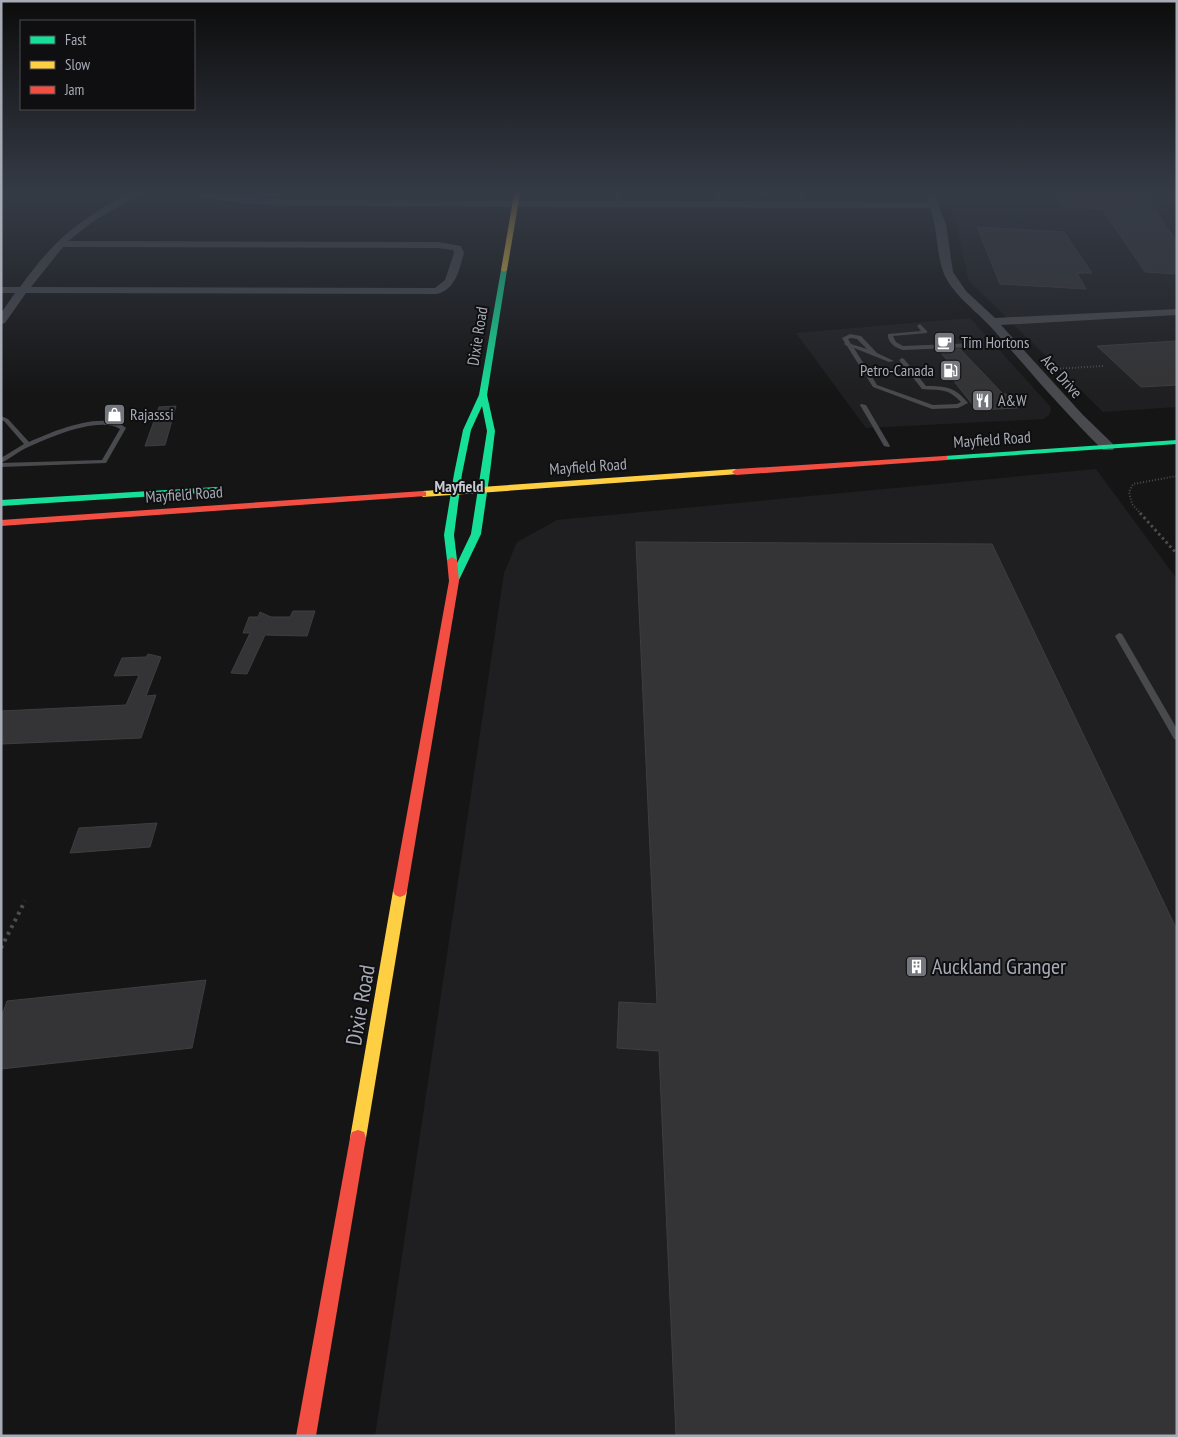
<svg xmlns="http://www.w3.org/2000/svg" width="1178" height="1437" font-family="'PT Sans Narrow',sans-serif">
<rect width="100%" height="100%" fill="#151515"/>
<g fill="#1f1f21">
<path d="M943 194H1177V407L1103 412 969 281 953 211Z"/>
<path d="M970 318 1050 406 1051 411 1049 415 1044 419 866 428 796 333Z"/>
<path d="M1096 469 1177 579V1436H375L504 573 517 542 557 520Z"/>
</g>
<g fill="#343436" stroke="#3d3e41">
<path d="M1061 194H1144L1177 242V274L1145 272 1102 209 1061 206Z"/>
<path d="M977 227 1064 232 1092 273H1077L1086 289 1000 284Z"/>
<path d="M1177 341V385L1141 387 1097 346Z"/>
<path d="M960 349 1003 394H1006L1018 408 977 410 941 365 950 364 939 350Z"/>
<path d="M176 406 165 445 145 446 159 407Z"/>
<path d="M636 542 992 544 1177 930V1436H676L659 1051 617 1048 619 1002 657 1004Z"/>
<path d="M293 611H315L307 636 265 635 247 674 231 673 250 633H243L249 617H258L260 612 271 617H290Z"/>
<path d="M148 654 161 657 146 696 156 695 141 738 1 744V711L126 705 139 675 114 676 122 658 146 657Z"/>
<path d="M157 823 150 847 70 853 79 828Z"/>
<path d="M206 980 192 1048 1 1069V1018L7 1001Z"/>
</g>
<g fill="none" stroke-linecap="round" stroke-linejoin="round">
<g stroke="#4b4c4f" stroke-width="2" stroke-dasharray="1 2" stroke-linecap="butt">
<path d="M1054 369 1103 366"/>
<path d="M1141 514 1132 504 1129 492 1133 484 1177 476"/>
</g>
<path stroke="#4b4c4f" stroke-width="3" stroke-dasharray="2.5 3" stroke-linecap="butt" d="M1140 513 1177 554"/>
<path stroke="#4b4c4f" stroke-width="4" stroke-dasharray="3 4.5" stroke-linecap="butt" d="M1 948 25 901"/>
<g fill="#494a4e" fill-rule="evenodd">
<path d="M616 194H620L619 204 616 203Z"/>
<path d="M716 194H720L721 204 718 203Z"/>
<path d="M798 194H802L805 205H803Z"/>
<path d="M920 324 927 331V333L893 336 896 342 903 346 975 343 978 345 975 347 903 350C895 348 887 342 888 334L921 331 917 326Z"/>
<path d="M850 334 861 336 877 353 894 361 889 362 854 348 877 385 933 405 957 404 961 402C947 387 940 391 922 389L899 360 902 358 904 359 926 386C946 386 955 387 968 403L958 408 932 409 873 387 847 346 844 344 845 343 842 338ZM851 338 857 339 867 349 851 344 848 339Z"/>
<path d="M861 404 866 405 890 446 889 447 884 446 860 405Z"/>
<path d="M1 416 8 419 29 442C51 432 105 409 126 428L106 463 1 467V463L102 460 120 429C99 415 45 439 24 449 17 453 9 459 1 463V458L24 444 4 421 1 420Z"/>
<path d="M1119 633 1122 634 1177 729V740L1174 739 1115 636Z"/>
</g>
<g fill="#494a4e" fill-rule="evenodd">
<path d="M1 194H8L1 199Z"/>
<path d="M128 194H139L94 221 68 241 438 242 461 246 464 253C459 270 456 289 437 294L26 293 5 323 1 324V313L15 293H1V287H20C54 240 77 221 128 194ZM63 247 438 248 453 250 454 253 445 280 435 288 31 287Z"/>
<path d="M195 194 293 200 928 202 926 194H934L946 224 953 272 966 291 995 318 1177 309V315L1001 325 1083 415 1113 444 1115 447 1113 450H1103C1063 411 1027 368 990 326 975 310 950 292 943 271 936 251 938 230 930 208L293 206 246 204 199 197Z"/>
</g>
<g fill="#16e098" fill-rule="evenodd">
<path d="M504 268 507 270 487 395 495 431 490 472 481 534 459 580 454 583 449 580 471 534 487 431 482 406 471 430 462 474 454 535 457 560 452 563 447 560 444 535 454 474 463 430 479 395 501 270Z"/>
<path d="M1177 440V444L944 460 940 458 944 456Z"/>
<path d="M216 487 219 488V492L1 506V500Z"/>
</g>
<g fill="#ffcf43" fill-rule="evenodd">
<path d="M514 194H520L507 270 504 272 501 270Z"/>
<path d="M736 469 739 470V474L423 497 419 494 423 491Z"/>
<path d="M400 885 405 887 407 891 366 1138 364 1144 358 1146 352 1144 350 1138 393 891 395 887Z"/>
</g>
<g fill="#f24e42" fill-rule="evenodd">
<path d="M944 456H947V460L736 475 732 472 736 469Z"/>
<path d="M423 491 426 492V496L1 526V520Z"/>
<path d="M452 557 457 560 459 581 407 891 405 895 400 897 395 895 393 891 449 581 447 560Z"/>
<path d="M358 1130 364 1132 366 1138 316 1436H296L350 1138 352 1132Z"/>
</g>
</g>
<linearGradient id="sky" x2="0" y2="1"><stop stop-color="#0c0c0c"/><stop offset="0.49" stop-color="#353b46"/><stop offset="1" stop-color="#353b46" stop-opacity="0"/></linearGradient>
<rect width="1178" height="395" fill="url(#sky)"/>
<defs>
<symbol id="cafe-square" viewBox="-11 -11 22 22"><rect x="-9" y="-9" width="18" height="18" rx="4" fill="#74767d" stroke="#0f0f11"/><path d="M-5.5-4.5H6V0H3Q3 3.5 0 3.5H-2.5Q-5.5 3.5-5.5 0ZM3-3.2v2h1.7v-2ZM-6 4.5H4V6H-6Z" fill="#fff"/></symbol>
<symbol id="fuel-square" viewBox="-11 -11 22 22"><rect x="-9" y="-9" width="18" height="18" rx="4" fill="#74767d" stroke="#0f0f11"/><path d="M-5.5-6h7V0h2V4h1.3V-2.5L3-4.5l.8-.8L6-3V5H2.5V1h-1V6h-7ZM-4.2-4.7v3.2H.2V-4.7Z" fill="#fff"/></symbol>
<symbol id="restaurant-square" viewBox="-11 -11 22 22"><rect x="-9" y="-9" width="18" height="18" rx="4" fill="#74767d" stroke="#0f0f11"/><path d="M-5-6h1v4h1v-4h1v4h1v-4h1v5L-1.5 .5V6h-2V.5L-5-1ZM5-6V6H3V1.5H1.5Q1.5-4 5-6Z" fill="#fff"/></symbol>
<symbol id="shop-square" viewBox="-11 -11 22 22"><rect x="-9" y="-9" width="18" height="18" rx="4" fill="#74767d" stroke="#0f0f11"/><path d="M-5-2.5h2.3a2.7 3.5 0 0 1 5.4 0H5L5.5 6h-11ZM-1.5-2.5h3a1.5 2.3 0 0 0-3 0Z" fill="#fff"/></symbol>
<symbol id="building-square" viewBox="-11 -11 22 22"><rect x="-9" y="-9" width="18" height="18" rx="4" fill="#74767d" stroke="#0f0f11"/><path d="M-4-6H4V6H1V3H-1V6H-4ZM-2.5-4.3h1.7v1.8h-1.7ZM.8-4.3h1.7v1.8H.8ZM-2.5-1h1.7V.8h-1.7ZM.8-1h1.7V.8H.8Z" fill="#fff"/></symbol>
</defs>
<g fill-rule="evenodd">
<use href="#cafe-square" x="932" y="330" width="25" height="25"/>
<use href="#fuel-square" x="938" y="358" width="25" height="25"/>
<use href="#restaurant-square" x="970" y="388" width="25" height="25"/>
<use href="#shop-square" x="102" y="402" width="25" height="25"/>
<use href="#building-square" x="904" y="954" width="25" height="25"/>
</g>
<g text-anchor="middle" stroke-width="4" stroke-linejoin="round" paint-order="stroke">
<g font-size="16" fill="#a7abb5" stroke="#0f0f11">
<text transform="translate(477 336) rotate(-81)" y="6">Dixie Road</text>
<text transform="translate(1062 376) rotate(48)" y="6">Ace Drive</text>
<text transform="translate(992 439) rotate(-4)" y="6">Mayfield Road</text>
<text transform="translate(588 466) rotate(-4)" y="6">Mayfield Road</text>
<text transform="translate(184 494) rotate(-4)" y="6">Mayfield Road</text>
</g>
<g font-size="16" fill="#a7abb5" stroke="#0f0f11" text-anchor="start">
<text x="961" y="348">Tim Hortons</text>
<text x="934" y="376" text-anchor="end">Petro-Canada</text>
<text x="998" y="406">A&amp;W</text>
<text x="130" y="420">Rajasssi</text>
</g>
<g font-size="16" font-weight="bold" fill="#c7cad2" stroke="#0f0f11">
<text x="459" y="492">Mayfield</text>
</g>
<g font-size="22" fill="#a7abb5" stroke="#0f0f11" text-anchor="start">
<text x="932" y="974">Auckland Granger</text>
</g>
<g font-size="22" fill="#a7abb5" stroke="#0f0f11">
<text transform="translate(360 1005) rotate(-80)" y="8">Dixie Road</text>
</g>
</g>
<rect width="1178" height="1437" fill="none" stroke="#a7abb5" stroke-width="5"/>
<rect x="20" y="20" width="175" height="90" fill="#0f0f11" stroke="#4c4d53"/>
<rect x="30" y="36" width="25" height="8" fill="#16e098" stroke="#4c4d53"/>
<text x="65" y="45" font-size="15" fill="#a7abb5">Fast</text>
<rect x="30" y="61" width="25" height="8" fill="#ffcf43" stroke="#4c4d53"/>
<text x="65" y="70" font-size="15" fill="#a7abb5">Slow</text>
<rect x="30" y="86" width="25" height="8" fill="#f24e42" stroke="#4c4d53"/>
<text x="65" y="95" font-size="15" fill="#a7abb5">Jam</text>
</svg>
